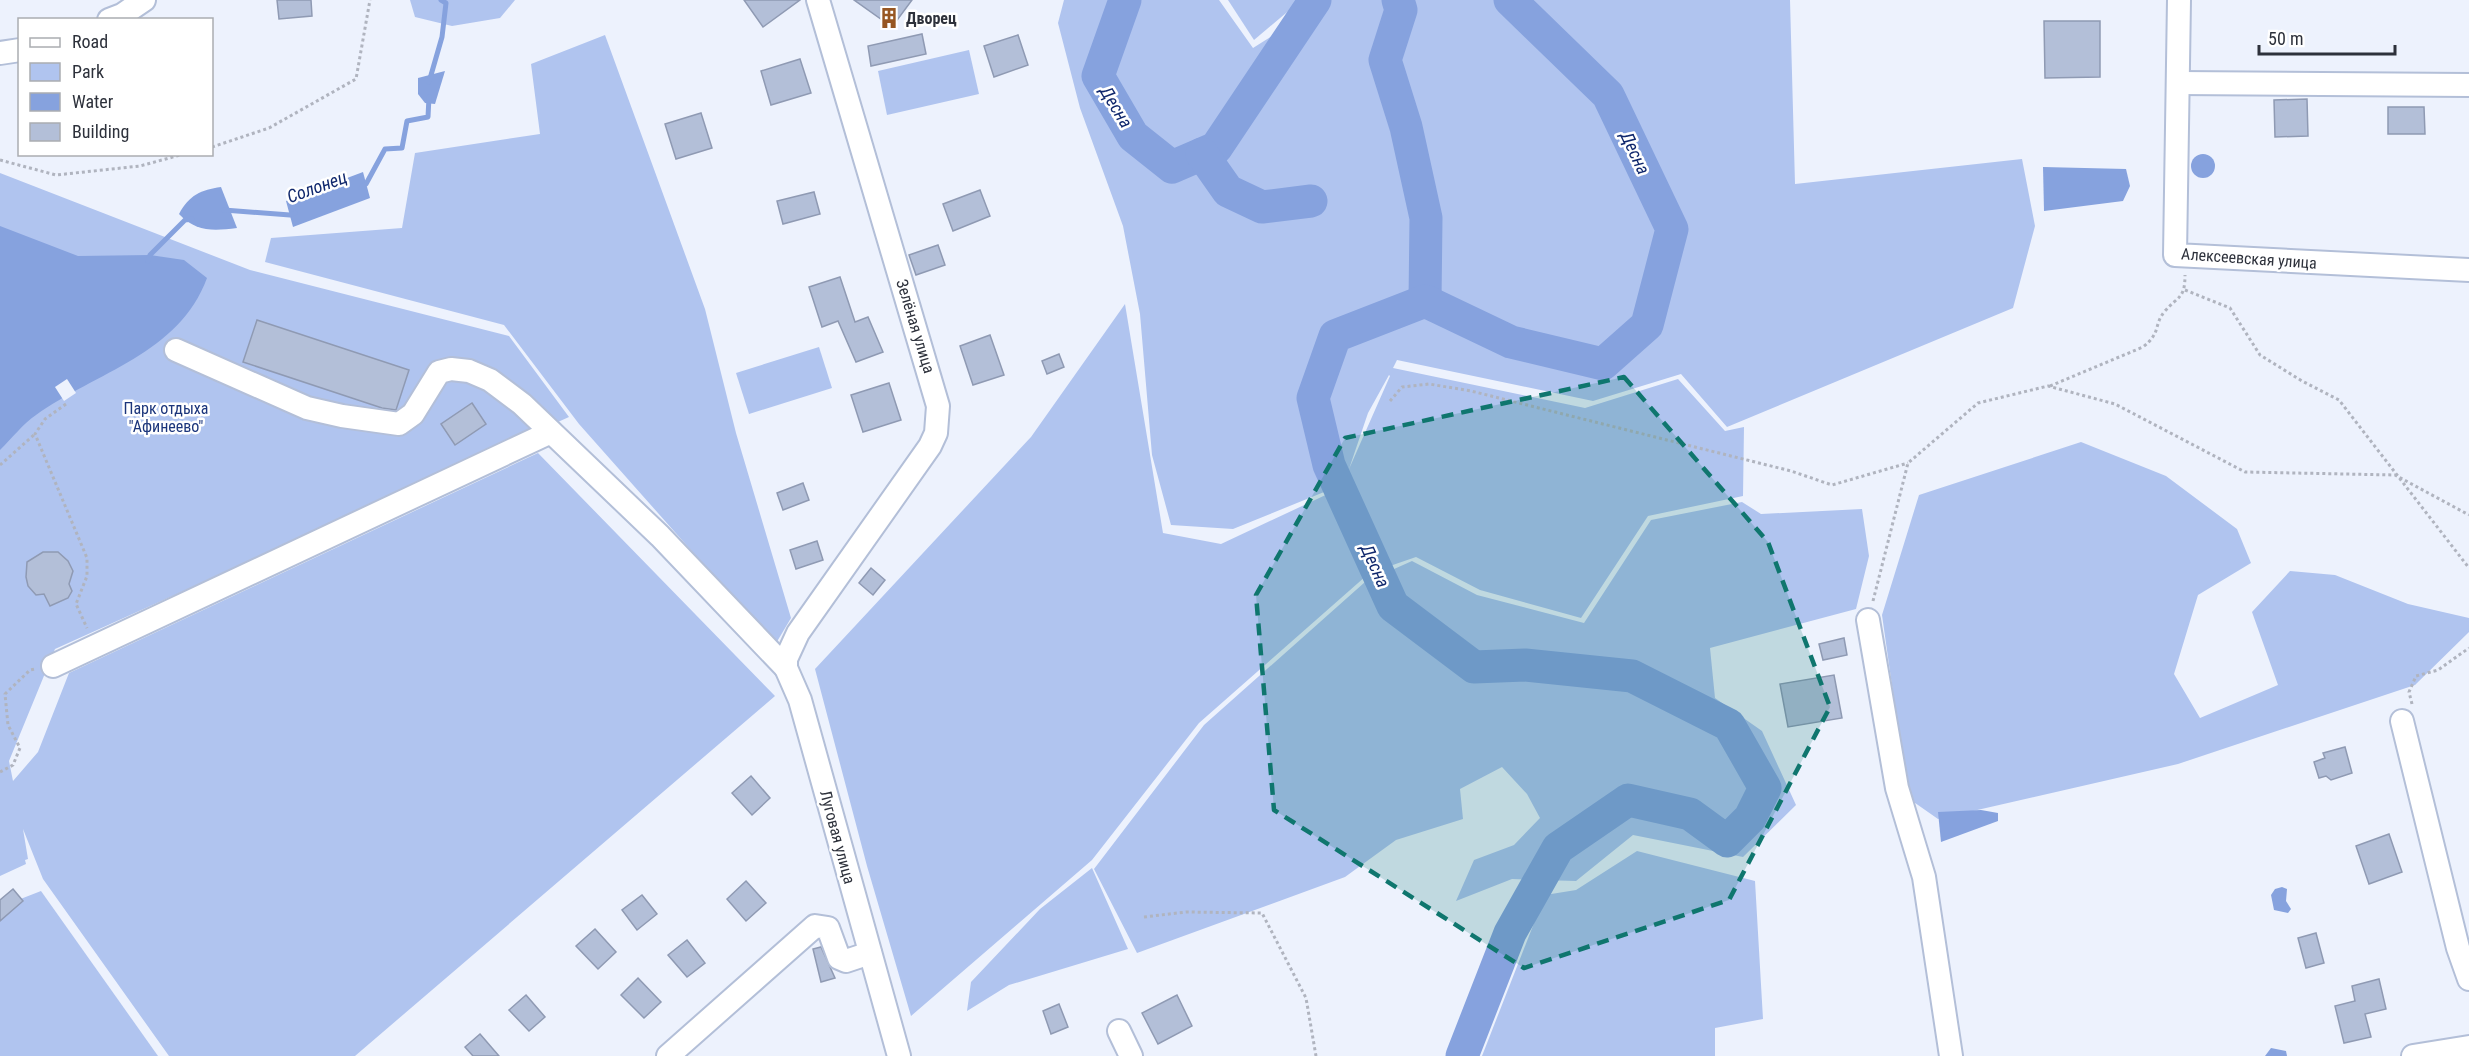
<svg xmlns="http://www.w3.org/2000/svg" width="2469" height="1056" font-family="'Roboto Condensed',sans-serif">
<rect width="100%" height="100%" fill="#edf2fd"/>
<g fill="#b0c4ef" fill-rule="evenodd">
<path d="M410 0H515L500 18 452 26 415 17Z"/>
<path d="M1064 0H1219L1253 48 1329 0H1790L1795 184 2022 159 2035 226 2013 308 1727 427 1681 374 1593 401 1397 360 1393 368 1585 408 1678 379 1725 431 1744 427 1743 496 1648 516 1581 618 1480 590 1416 557 1387 567 1345 480 1329 490 1233 529 1171 525 1152 455 1140 314 1123 226 1080 108 1058 23ZM1389 375 1390 376 1349 469 1368 413Z"/>
<path d="M1228 0H1297L1292 8 1254 40Z"/>
<path d="M605 35 705 309 736 433 791 618 775 645 579 424 504 325 265 262 271 238 402 228 415 153 540 134 531 64Z"/>
<path d="M969 50 979 94 887 115 878 71Z"/>
<path d="M0 173 250 270 509 336 569 417 55 649 9 761 13 781 38 752 69 673 538 453 775 696 355 1056H169L43 879 23 829 28 859 25 860 26 864 0 876Z"/>
<path d="M1125 304 1163 533 1221 544 1332 492 1366 576 1199 723 1092 860 911 1016 867 866 815 669 1031 437Z"/>
<path d="M819 347 832 388 749 414 736 373Z"/>
<path d="M2081 442 2166 476 2237 529 2251 563 2198 595 2174 674 2200 718 2278 685 2252 612 2290 571 2335 575 2408 604 2469 618V632L2415 685 2178 764 1938 819 1908 798 1882 615 1919 495Z"/>
<path d="M1742 502 1761 514 1862 509 1869 556 1856 609 1710 648 1715 698 1762 731 1796 805 1743 857 1633 835 1576 881 1512 879 1456 901 1474 860 1514 845 1540 818 1527 794 1502 767 1460 789 1463 819 1396 840 1345 877 1137 953 1094 869 1204 725 1365 582 1412 561 1477 595 1584 623 1651 520Z"/>
<path d="M1637 851 1755 881 1763 1019 1715 1028V1056H1482L1545 895 1576 890Z"/>
<path d="M1092 868 1128 949 1009 985 967 1011 971 982 1040 909Z"/>
<path d="M41 891 158 1056H0V907Z"/>
</g>
<g fill="#86a2de">
<path d="M445 71 435 104 425 103 418 94V78Z"/>
<circle cx="2203" cy="166" r="12"/>
<path d="M2043 167 2126 169 2130 186 2123 201 2044 211Z"/>
<path d="M363 172 370 198 293 227 286 201Z"/>
<path d="M221 187 237 228C213 231 196 232 179 214 189 195 201 190 221 187Z"/>
<path d="M0 226 78 256 150 255 184 260 207 278C179 354 96 372 36 415 23 424 12 438 0 450Z"/>
<path d="M1981 810 1998 813V821L1941 842 1938 812Z"/>
<path d="M2282 887 2287 889 2286 901 2291 909 2288 913 2274 910 2271 895 2275 889Z"/>
<path d="M2271 1048 2286 1051 2287 1056H2265Z"/>
</g>
<path fill="#edf2fd" d="M67 379 76 393 64 401 55 387Z"/>
<g fill="none" stroke-linecap="round" stroke-linejoin="round">
<g stroke="#86a2de" stroke-width="5">
<path d="M429 82 442 37 446 3 441 0"/>
<path d="M362 186 366 184 385 149 402 148 407 121 428 117 429 97"/>
<path d="M224 210 290 215 295 213"/>
<path d="M148 261 150 255 185 220 192 219"/>
</g>
<g stroke="#86a2de" stroke-width="33">
<path d="M1125 0 1098 76 1133 136 1172 167 1216 148 1315 0"/>
<path d="M1398 0 1401 10 1385 60 1406 127 1426 218 1425 301"/>
<path d="M1202 154 1228 191 1262 207 1311 201"/>
<path d="M1462 1056 1510 933 1558 848 1628 800 1690 814 1727 841 1750 818 1765 788 1729 725 1632 676 1525 665 1474 667 1393 606 1329 465 1313 398 1335 336 1425 301 1511 342 1603 364 1647 325 1672 229 1608 95 1510 0"/>
</g>
</g>
<g fill="#b3bfd8" stroke="#8f9ab3" stroke-width="1.5">
<path d="M277 0H311L312 16 279 19Z"/>
<path d="M744 0H800L763 27Z"/>
<path d="M854 0H912L892 27Z"/>
<path d="M2044 21H2100V77L2045 78Z"/>
<path d="M922 34 926 54 871 66 868 46Z"/>
<path d="M1018 35 1028 65 994 77 984 46Z"/>
<path d="M800 59 811 93 771 105 761 71Z"/>
<path d="M2307 99 2308 136 2275 137 2274 100Z"/>
<path d="M2388 107H2424L2425 134H2388Z"/>
<path d="M701 113 712 148 676 159 665 124Z"/>
<path d="M980 190 990 216 953 231 943 204Z"/>
<path d="M814 192 820 214 783 224 777 201Z"/>
<path d="M938 245 945 265 916 275 909 255Z"/>
<path d="M840 277 855 322 868 317 883 352 856 362 838 321 822 327 809 287Z"/>
<path d="M257 320 409 370 396 410 382 408 243 362Z"/>
<path d="M990 335 1004 375 973 385 960 346Z"/>
<path d="M1059 354 1064 367 1047 374 1042 361Z"/>
<path d="M889 383 901 420 863 432 851 395Z"/>
<path d="M472 403 486 424 455 445 441 424Z"/>
<path d="M803 483 809 500 783 510 777 493Z"/>
<path d="M817 541 823 560 796 569 790 550Z"/>
<path d="M43 552H58L68 561 73 571 69 584 72 591 68 598 50 606 44 594 36 595 28 586 26 577 27 562Z"/>
<path d="M871 568 885 580 873 595 859 583Z"/>
<path d="M1844 638 1847 655 1823 660 1819 644Z"/>
<path d="M1834 675 1842 718 1788 727 1780 684Z"/>
<path d="M2345 747 2352 773 2331 780 2326 776 2319 778 2314 762 2325 758 2323 753Z"/>
<path d="M751 776 770 798 752 815 732 793Z"/>
<path d="M2389 834 2402 872 2369 884 2356 846Z"/>
<path d="M746 881 766 903 746 921 727 899Z"/>
<path d="M13 889 23 901 0 921V900Z"/>
<path d="M642 895 657 914 637 930 622 910Z"/>
<path d="M595 929 616 952 598 969 576 946Z"/>
<path d="M2316 933 2324 963 2306 968 2298 938Z"/>
<path d="M687 940 705 963 687 977 668 955Z"/>
<path d="M821 947 835 978 821 982 813 949Z"/>
<path d="M638 978 661 1002 644 1018 621 995Z"/>
<path d="M2379 979 2386 1009 2365 1014 2371 1037 2344 1043 2335 1006 2355 1001 2352 986Z"/>
<path d="M526 995 545 1017 529 1031 509 1010Z"/>
<path d="M1177 995 1192 1026 1158 1044 1142 1013Z"/>
<path d="M1059 1004 1068 1027 1051 1034 1043 1011Z"/>
<path d="M480 1034 499 1056H473L465 1047Z"/>
</g>
<g fill="none" stroke-linecap="round" stroke-linejoin="round">
<defs>
<g id="minor">
<path d="M818 0 938 406 936 433 930 446 798 633 786 659V668L800 700 899 1056"/>
<path d="M2179 0 2175 255 2469 270"/>
<path d="M109 20 122 15 144 0"/>
<path d="M0 53 20 50"/>
<path d="M2178 83 2469 85"/>
<path d="M176 350 307 408 342 416 399 424 413 414 439 372 451 369 469 371 490 380 522 404 660 536 786 668"/>
<path d="M1868 620 1897 788 1924 877 1951 1056"/>
<path d="M53 666 551 432"/>
<path d="M2402 721 2458 948 2469 979"/>
<path d="M1119 1031 1131 1056"/>
<path d="M668 1056 815 926 828 928 839 958 846 961 870 953"/>
<path d="M2413 1056 2469 1047"/>
</g>
</defs>
<use href="#minor" stroke="#b3bfd8" stroke-width="26"/>
<g stroke="#b0b4bf" stroke-width="3" stroke-dasharray="3 3" stroke-linecap="butt">
<path d="M212 147 269 128 356 79 370 0"/>
<path d="M0 160 56 175 140 166 184 154"/>
<path d="M2185 290 2230 308 2260 355 2302 381 2339 400 2469 568"/>
<path d="M2050 386 2143 347C2162 332 2153 325 2165 311 2178 296 2185 299 2185 275"/>
<path d="M1390 401 1402 387 1429 384 1471 391 1791 471 1832 485 1908 463"/>
<path d="M66 404 45 419 35 434 87 558V576L76 604 87 628"/>
<path d="M0 465 35 434"/>
<path d="M1873 601 1908 463 1978 403 2048 386 2115 404 2245 472 2395 475 2469 515"/>
<path d="M2412 704 2409 692 2416 676 2438 670 2469 648"/>
<path d="M0 772 13 765 20 748 8 725 5 694 30 670 35 669"/>
<path d="M1144 917 1186 912 1262 913 1306 998 1316 1056"/>
</g>
<use href="#minor" stroke="#fff" stroke-width="22"/>
</g>
<path fill="#0f766e" fill-opacity="0.2" stroke="#0f766e" stroke-width="4.5" stroke-dasharray="12 8" stroke-linejoin="round" d="M1624 377 1768 542 1830 707 1729 900 1524 968 1274 810 1256 595 1345 438Z"/>
<defs>
<symbol id="building-bare" viewBox="-9 -9 18 18"><path d="M-4-6H4V6H1V3H-1V6H-4ZM-2.5-4.3h1.7v1.8h-1.7ZM.8-4.3h1.7v1.8H.8ZM-2.5-1h1.7V.8h-1.7ZM.8-1h1.7V.8H.8Z" fill="#975622" stroke="#fff" stroke-width="2.5" paint-order="stroke"/></symbol>
</defs>
<g fill-rule="evenodd">
<use href="#building-bare" x="874" y="3" width="30" height="30"/>
</g>
<g text-anchor="middle" stroke-width="5" stroke-linejoin="round" paint-order="stroke">
<g font-size="16" font-weight="bold" fill="#2d313b" stroke="#fff" text-anchor="start">
<text x="906" y="24">Дворец</text>
</g>
<g font-size="16" fill="#2d313b" stroke="#fff">
<text transform="translate(2249 258) rotate(4)" y="6">Алексеевская улица</text>
<text transform="translate(916 326) rotate(73)" y="6">Зелёная улица</text>
<text transform="translate(838 837) rotate(75)" y="6">Луговая улица</text>
</g>
<g font-size="16" fill="#1b357b" stroke="#fff">
<text x="166" y="414">Парк отдыха<tspan x="166" dy="18">"Афинеево"</tspan></text>
</g>
<g font-size="18" font-style="italic" fill="#10286d" stroke="#fff">
<text transform="translate(1116 107) rotate(59)" y="6">Десна</text>
<text transform="translate(1635 153) rotate(65)" y="6">Десна</text>
<text transform="translate(317 187) rotate(-20)" y="6">Солонец</text>
<text transform="translate(1375 566) rotate(66)" y="6">Десна</text>
</g>
</g>
<rect x="18" y="18" width="195" height="138" fill="#ffffff" stroke="#abadb1" stroke-width="1.5"/>
<rect x="30" y="38" width="30" height="9" fill="#ffffff" stroke="#abadb1" stroke-width="1.5"/>
<text x="72" y="48" font-size="18" fill="#2d313b">Road</text>
<rect x="30" y="63" width="30" height="18" fill="#b0c4ef" stroke="#abadb1" stroke-width="1.5"/>
<text x="72" y="78" font-size="18" fill="#2d313b">Park</text>
<rect x="30" y="93" width="30" height="18" fill="#86a2de" stroke="#abadb1" stroke-width="1.5"/>
<text x="72" y="108" font-size="18" fill="#2d313b">Water</text>
<rect x="30" y="123" width="30" height="18" fill="#b3bfd8" stroke="#abadb1" stroke-width="1.5"/>
<text x="72" y="138" font-size="18" fill="#2d313b">Building</text>
<path d="M2259 45v9h136v-9" fill="none" stroke="#2d313b" stroke-width="3"/>
<text x="2268" y="45" font-size="18" fill="#2d313b" stroke="#ffffff" stroke-width="4.5" paint-order="stroke">50 m</text>
</svg>
